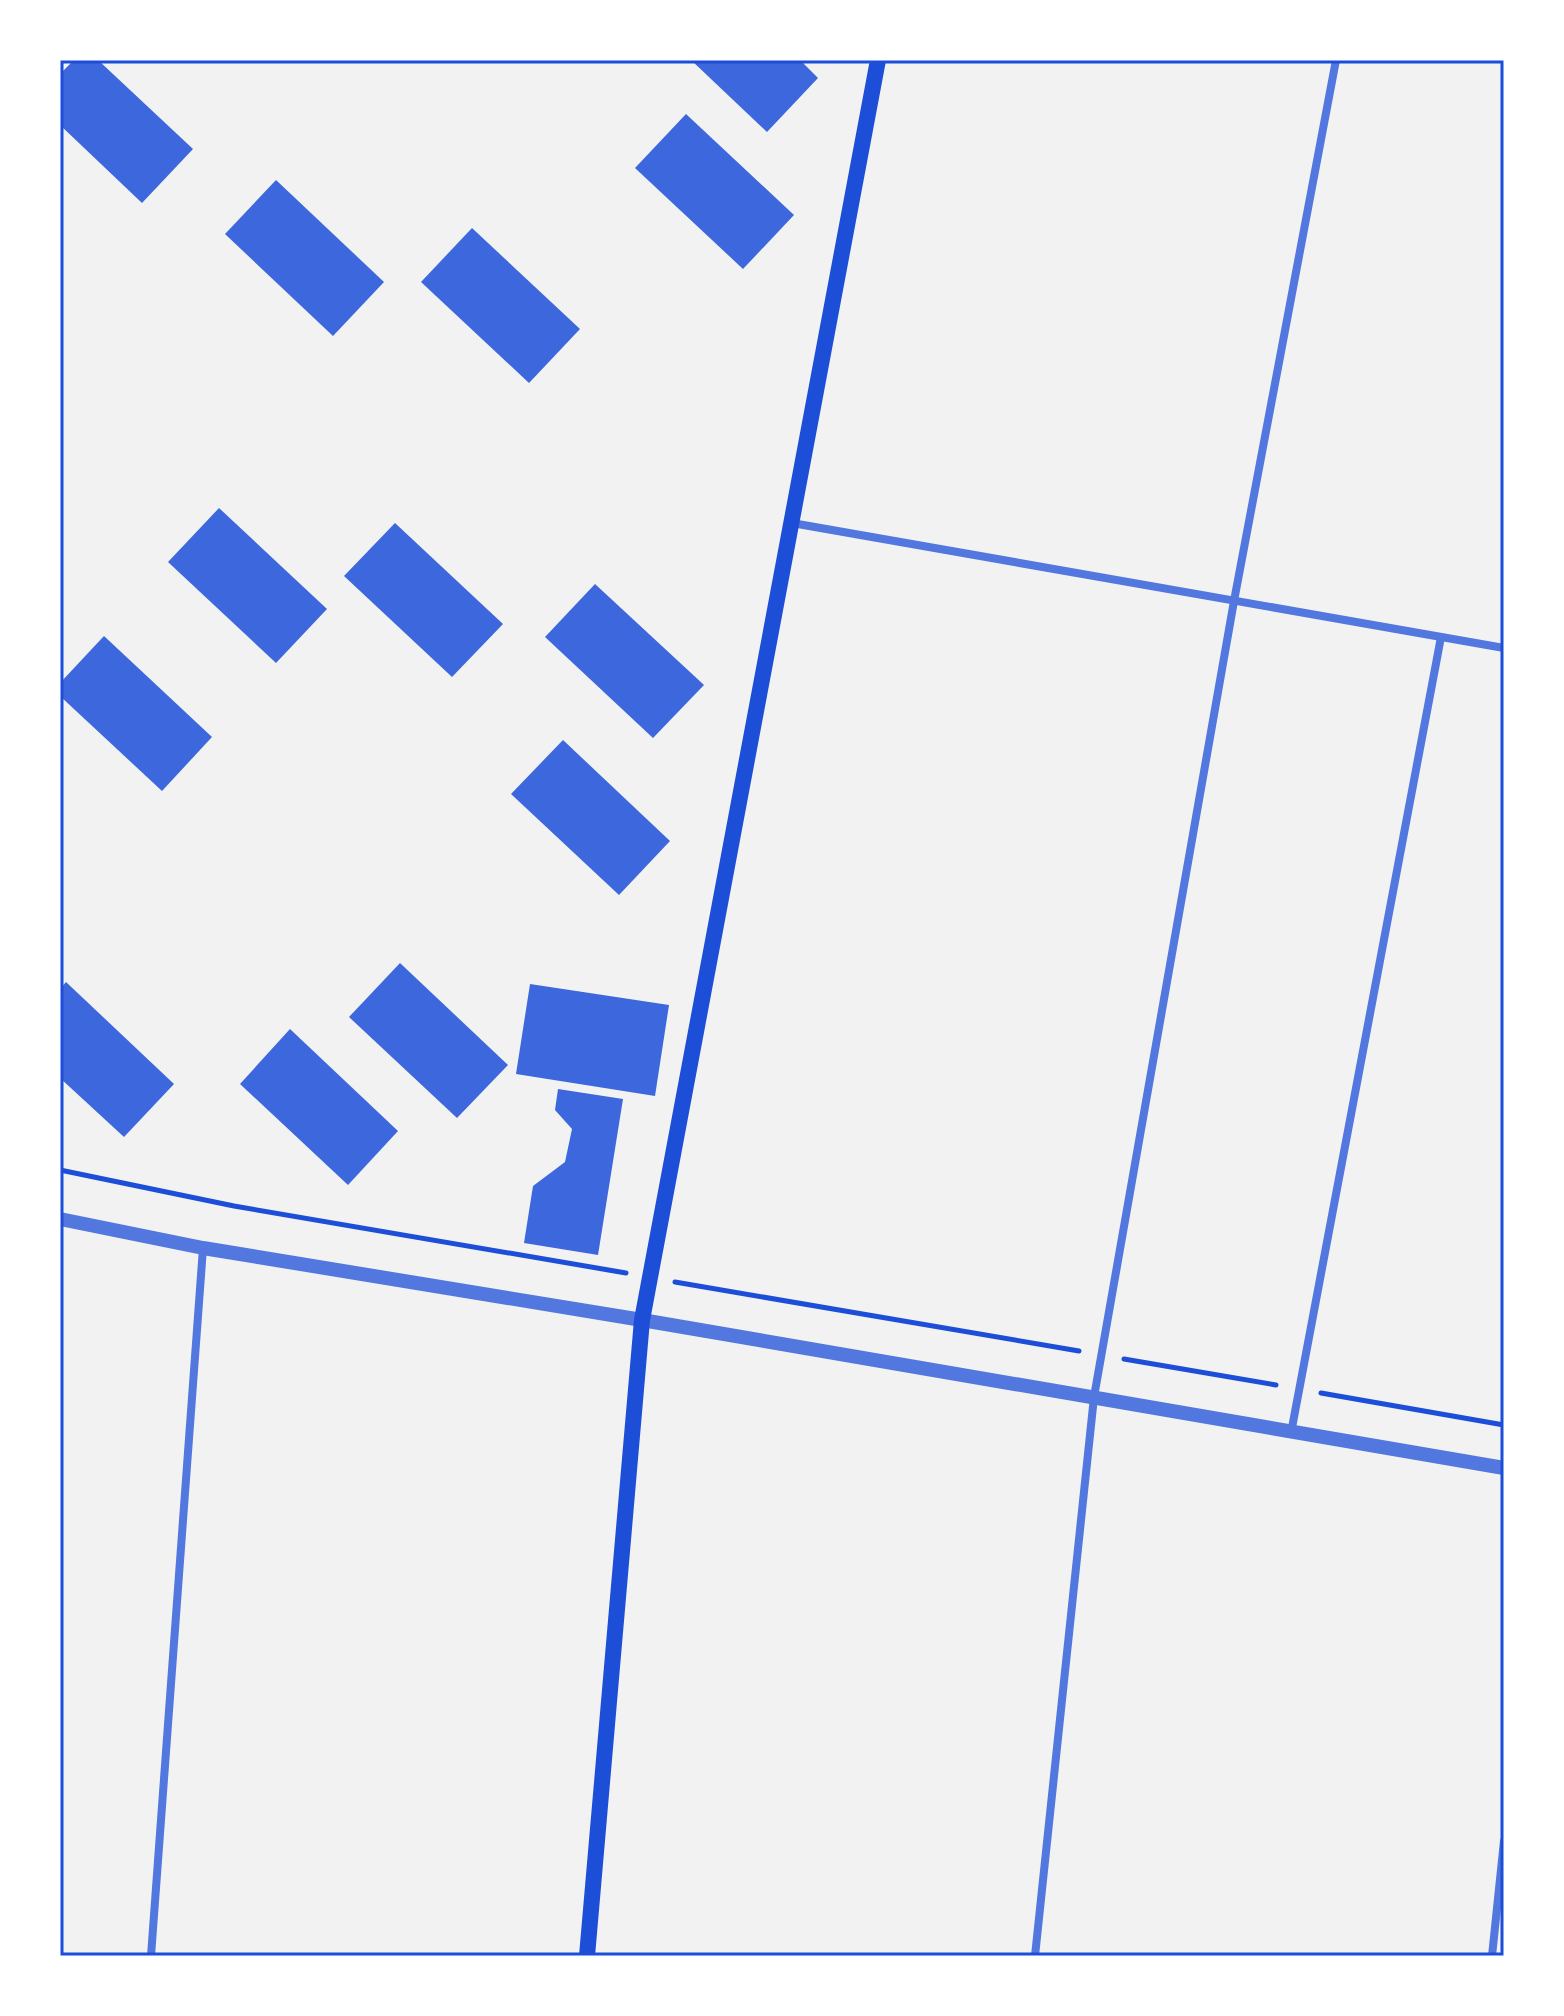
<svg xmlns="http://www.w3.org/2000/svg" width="1564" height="2016" font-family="'DM Sans',sans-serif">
<rect width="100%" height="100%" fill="#f2f2f2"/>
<g fill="#3d67dc">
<path d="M74 60H98L193 149 142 203 60 125V74Z"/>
<path d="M691 60H800L818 78 767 132Z"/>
<path d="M686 114 794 215 743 269 635 168Z"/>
<path d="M276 180 384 282 333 336 225 234Z"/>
<path d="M472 228 580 329 529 383 421 282Z"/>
<path d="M219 508 327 609 276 663 168 562Z"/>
<path d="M395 523 503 624 452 677 344 576Z"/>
<path d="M595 584 704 685 653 738 545 637Z"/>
<path d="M104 636 212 737 162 791 60 696V683Z"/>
<path d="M563 740 670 841 619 895 511 794Z"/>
<path d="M400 963 508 1065 457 1118 349 1017Z"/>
<path d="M66 982 174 1084 124 1137 60 1078V989Z"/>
<path d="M530 984 669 1005 655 1096 516 1074Z"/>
<path d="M290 1029 398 1131 348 1185 240 1084Z"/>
<path d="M558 1089 623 1099 598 1255 524 1243 533 1186 565 1162 572 1129 555 1110Z"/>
</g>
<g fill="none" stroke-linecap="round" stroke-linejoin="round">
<g stroke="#1d4ed8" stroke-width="5">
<path d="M60 1170 234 1206 626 1273"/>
<path d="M675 1282 1079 1351"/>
<path d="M1124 1359 1276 1385"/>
<path d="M1321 1393 1504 1425"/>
</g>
<g stroke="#5277de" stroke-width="8">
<path d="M792 523 1504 648"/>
<path d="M1291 1433 1441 637"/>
<path d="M151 1956 203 1248"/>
<path d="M1035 1956 1094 1397 1234 601 1336 60"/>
<path d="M1492 1956 1504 1841"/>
</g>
<path stroke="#5277de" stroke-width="14" d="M60 1219 203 1248 642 1320 1504 1468"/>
<path stroke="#1d4ed8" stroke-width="16" d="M587 1956 642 1320 878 60"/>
</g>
<rect width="1564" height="2016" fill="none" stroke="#ffffff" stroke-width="124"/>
<rect x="62" y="62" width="1440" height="1892" fill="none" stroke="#1d4ed8" stroke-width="3"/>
</svg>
